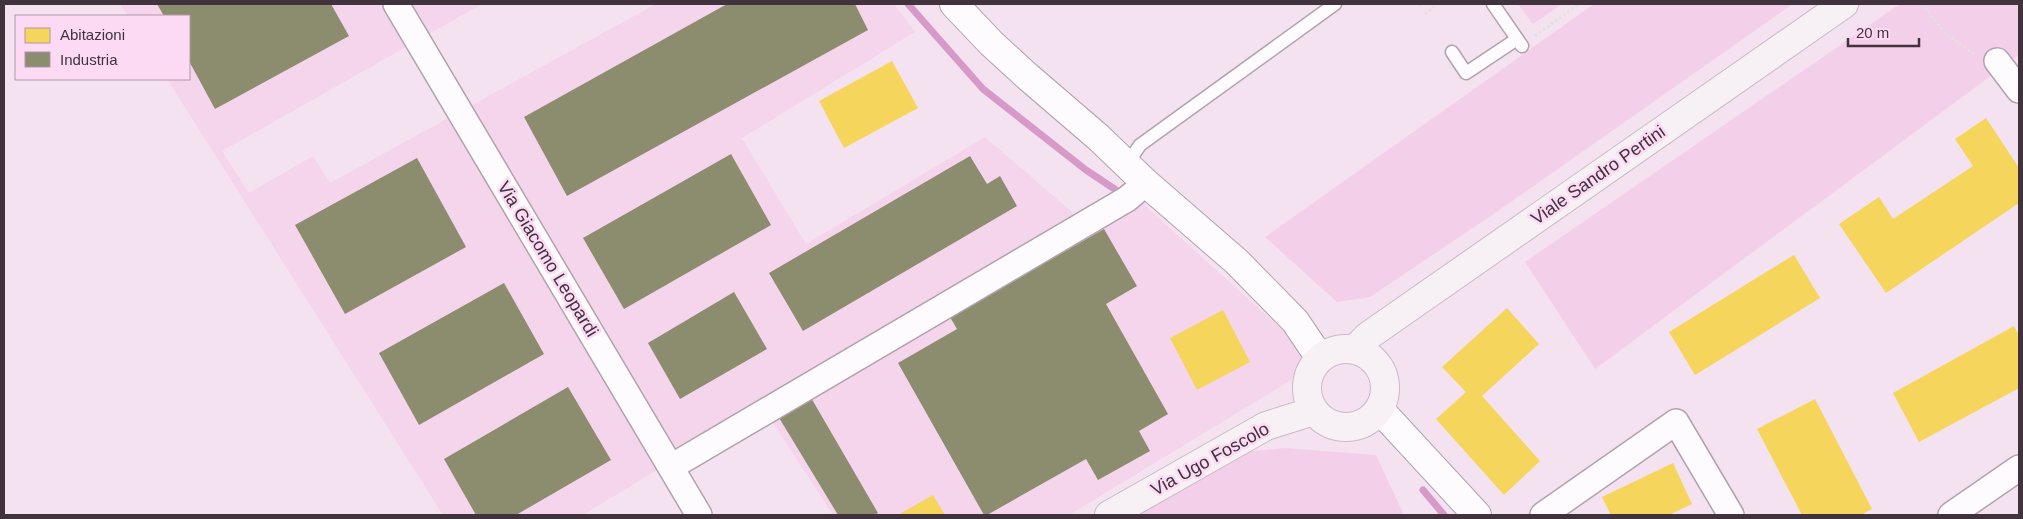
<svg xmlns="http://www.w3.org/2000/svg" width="2023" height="519" font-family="Helvetica,sans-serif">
<rect width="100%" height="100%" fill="#f4e2f0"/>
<path fill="#f4d5ec" d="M120 4H482L222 151 249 193 313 156 330 183 656 4H894L915 32 742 138 806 244 985 137 1094 231 1142 203 1298 344 1306 354 1303 365 1297 374 1288 382 1069 515H833L762 406 583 515H443L167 79H189V16H128Z"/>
<g fill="#f3cfea">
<path d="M1518 4H1562L1533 24Z"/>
<path d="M1594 4H1793L1495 213 1370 297 1337 302 1265 237Z"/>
<path d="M1900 4H2019V55L1595 369 1525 262Z"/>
<path d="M1285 448 1376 455 1404 515H1138L1243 452Z"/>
</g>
<g fill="#f6d55c">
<path d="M892 61 918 108 844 148 819 101Z"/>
<path d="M1986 118 2019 168V203L1886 293 1839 224 1879 197 1893 219 1973 166 1955 139Z"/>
<path d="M1794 255 1820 298 1695 375 1669 332Z"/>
<path d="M1507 308 1539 344 1482 396 1540 461 1504 495 1436 419 1466 392 1442 367Z"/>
<path d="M1223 310 1250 362 1197 390 1170 338Z"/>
<path d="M2014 326 2019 336V388L1919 442 1893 393Z"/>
<path d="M1815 399 1872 509 1861 515H1802L1757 429Z"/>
<path d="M1673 463 1692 504 1669 515H1611L1602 497Z"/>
<path d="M933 495 945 515H898Z"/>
</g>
<g fill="#8c8c6e">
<path d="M157 4H331L349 36 215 109 189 61V16H164Z"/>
<path d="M727 4H855L868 30 567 196 524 117Z"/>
<path d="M731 154 771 225 624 309 583 238Z"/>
<path d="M970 156 987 184 1000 176 1017 206 803 331 769 273Z"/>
<path d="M417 158 466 247 345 314 295 225Z"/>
<path d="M1104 229 1137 286 1106 304 1168 414 1139 431 1150 451 1098 480 1086 459 987 515H984L898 363 957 329 950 317Z"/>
<path d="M504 283 544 354 419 425 379 353Z"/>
<path d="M734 292 767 349 680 399 648 343Z"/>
<path d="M568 387 611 460 516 515H476L444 459Z"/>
<path d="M810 396 878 513 874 515H838L778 416Z"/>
</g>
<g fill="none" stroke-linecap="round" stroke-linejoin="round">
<g stroke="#d699c8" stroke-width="7">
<path d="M908 4 983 89 1086 170 1119 192"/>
<path d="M1423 490 1444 515"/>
</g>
<defs>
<g id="service">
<path d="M1493 4 1522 46"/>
<path d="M1452 52 1466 73 1517 39"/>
<path d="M1127 164 1140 145 1335 4"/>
</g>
<g id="minor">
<path d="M396 4 699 515"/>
<path d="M1997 61 2019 90"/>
<path d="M671 467 1127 199 1146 183"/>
<path d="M1543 515 1676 422 1731 515"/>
<path d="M1951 515 2019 468"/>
</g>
<g id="tertiary">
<path d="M954 4 991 43 1027 76 1098 137 1146 183 1236 261 1295 321 1320 358"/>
<path d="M1380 410 1477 515"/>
</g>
<g id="primary">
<circle cx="1346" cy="388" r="39"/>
<path d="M1355 349 1368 336 1844 4"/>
<path d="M1109 515 1266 426 1314 411"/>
</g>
</defs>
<use href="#service" stroke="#b1a3ad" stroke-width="15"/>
<use href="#minor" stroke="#b1a3ad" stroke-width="28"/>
<use href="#tertiary" stroke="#b1a3ad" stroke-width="30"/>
<use href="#primary" stroke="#cab9c6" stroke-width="30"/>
<g stroke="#e5dfe3" stroke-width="3" stroke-dasharray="2.5 2.5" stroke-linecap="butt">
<path d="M1922 4 1946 34 1975 55"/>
<path d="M1420 6 1421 4"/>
<path d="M1425 14 1437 4"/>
<path d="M1535 36 1579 4"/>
</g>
<use href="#service" stroke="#fdfbfd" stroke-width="12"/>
<use href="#minor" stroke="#fdfbfd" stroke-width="25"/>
<use href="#tertiary" stroke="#fdfbfd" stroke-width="28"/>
<use href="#primary" stroke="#f7f0f5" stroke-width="28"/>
</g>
<g text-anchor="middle" stroke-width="5" stroke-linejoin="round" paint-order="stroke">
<g font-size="18" fill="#40333d" stroke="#fcdaf3">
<text transform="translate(1598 175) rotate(-35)" y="6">Viale Sandro Pertini</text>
<text transform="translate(548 259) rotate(59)" y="6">Via Giacomo Leopardi</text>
<text transform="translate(1210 459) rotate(-29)" y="6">Via Ugo Foscolo</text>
</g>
</g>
<rect width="2023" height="519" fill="none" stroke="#40333d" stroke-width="10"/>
<rect x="15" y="15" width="175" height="65" fill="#fcdaf3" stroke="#b197aa"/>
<rect x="25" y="28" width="25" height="15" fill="#f6d55c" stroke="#b197aa"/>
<text x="60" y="40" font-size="15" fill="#40333d">Abitazioni</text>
<rect x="25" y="52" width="25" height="15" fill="#8c8c6e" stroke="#b197aa"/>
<text x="60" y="65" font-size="15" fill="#40333d">Industria</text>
<path d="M1848 38v8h71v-8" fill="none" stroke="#40333d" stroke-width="2.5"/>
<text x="1856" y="38" font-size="15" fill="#40333d" stroke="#fcdaf3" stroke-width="4" paint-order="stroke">20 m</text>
</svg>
